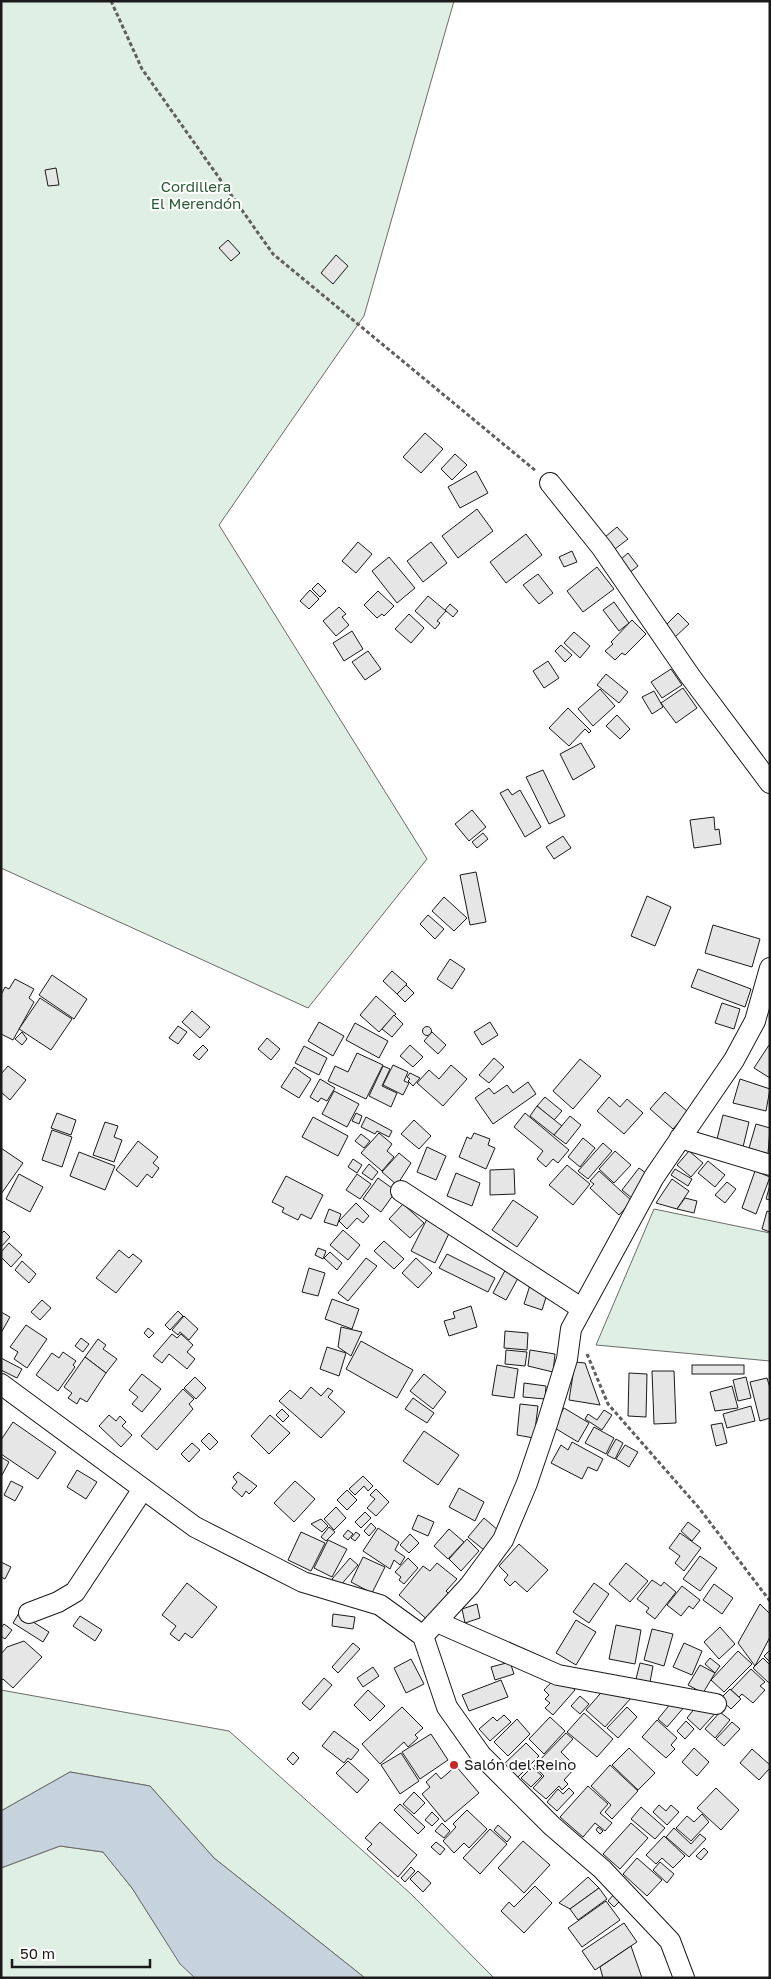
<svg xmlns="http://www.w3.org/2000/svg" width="771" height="1979" font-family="'Golos Text',sans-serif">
<rect width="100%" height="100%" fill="#fff"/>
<g fill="#e0efe3" stroke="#6a6a6a">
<path d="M1 1H454L364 316 219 525 427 859 308 1008 1 868Z"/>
<path d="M654 1209 770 1233V1361L596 1345Z"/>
<path d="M1 1690 229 1731 411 1894 494 1978H365L214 1858 150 1786 70 1772 1 1811Z"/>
<path d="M60 1846 103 1852 132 1888 180 1963 195 1978H1V1868Z"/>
</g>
<path fill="#c6d2dc" stroke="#6a6a6a" d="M70 1772 150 1786 214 1858 365 1978H195L180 1964 132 1888 103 1852 60 1846 1 1868V1811Z"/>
<g fill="#e6e6e6" stroke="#1a1a1a">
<path d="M56 168 59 185 48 186 45 170Z"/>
<path d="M228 240 240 253 231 261 219 248Z"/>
<path d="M336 255 348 266 333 284 321 273Z"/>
<path d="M425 433 443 449 421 473 403 457Z"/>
<path d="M455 454 467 465 452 480 441 469Z"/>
<path d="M476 471 488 493 460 508 448 487Z"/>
<path d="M477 509 493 531 458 558 442 536Z"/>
<path d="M617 527 628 539 615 549 605 537Z"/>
<path d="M526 534 542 555 506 583 490 562Z"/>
<path d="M358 542 372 554 356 573 342 561Z"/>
<path d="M431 542 447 563 423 582 407 561Z"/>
<path d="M572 551 577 562 564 567 559 557Z"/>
<path d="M628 553 638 566 629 573 619 561Z"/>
<path d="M389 557 415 588 397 603 372 571Z"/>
<path d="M597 567 614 589 583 612 567 591Z"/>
<path d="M538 574 553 593 539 604 523 585Z"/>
<path d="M318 583 326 591 320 597 312 589Z"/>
<path d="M310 590 319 599 309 609 300 601Z"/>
<path d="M378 591 394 606 384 616 382 614 377 618 364 605Z"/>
<path d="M428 596 446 611 437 621 440 623 435 629 415 611Z"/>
<path d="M614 602 629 623 619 631 603 610Z"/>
<path d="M450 604 458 611 453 617 445 610Z"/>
<path d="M339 607 346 614 342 617 349 625 336 636 323 621Z"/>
<path d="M678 613 689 624 675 637 665 626Z"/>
<path d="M409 614 424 628 411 643 395 629Z"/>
<path d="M632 620 646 634 625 655 622 653 615 660 605 651 613 644 611 642Z"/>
<path d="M352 631 363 649 344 661 333 643Z"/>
<path d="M574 632 590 646 580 658 564 643Z"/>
<path d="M561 645 572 655 565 662 555 651Z"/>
<path d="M368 651 381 669 365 680 352 662Z"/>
<path d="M548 661 559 678 544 688 533 671Z"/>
<path d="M671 669 682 685 662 698 651 682Z"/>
<path d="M606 674 628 692 619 703 597 685Z"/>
<path d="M683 688 697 708 676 723 661 703Z"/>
<path d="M600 689 615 706 593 726 578 709Z"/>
<path d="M654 691 663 707 652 714 642 697Z"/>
<path d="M568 708 591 731 589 733 585 729 569 746 549 728Z"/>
<path d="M617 715 630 729 620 739 606 726Z"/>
<path d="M581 743 595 767 573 780 560 754Z"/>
<path d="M543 770 565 816 549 824 526 777Z"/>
<path d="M508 789 512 795 520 790 541 827 525 837 500 793Z"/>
<path d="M472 810 486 827 469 841 455 824Z"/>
<path d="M714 817 715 830 719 829 721 844 694 848 690 820Z"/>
<path d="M483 833 488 839 477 848 472 842Z"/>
<path d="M563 836 571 848 554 859 546 847Z"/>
<path d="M476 872 486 922 470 925 460 875Z"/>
<path d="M647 896 671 907 655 946 631 936Z"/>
<path d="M444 897 467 918 454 931 432 911Z"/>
<path d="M428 915 444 929 435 939 420 924Z"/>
<path d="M713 925 760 939 752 967 705 953Z"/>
<path d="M450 959 465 969 452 989 437 979Z"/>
<path d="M698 969 751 989 745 1007 691 987Z"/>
<path d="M392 971 407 984 397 994 383 981Z"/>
<path d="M52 975 87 999 74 1019 39 995Z"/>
<path d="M15 979 34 989 29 998 34 1002 13 1040 1 1034V995L5 987 9 989Z"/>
<path d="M406 985 414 993 405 1002 397 994Z"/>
<path d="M376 996 396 1014 379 1032 360 1015Z"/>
<path d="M40 998 72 1019 51 1050 19 1029Z"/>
<path d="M722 1003 740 1009 734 1029 715 1023Z"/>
<path d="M192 1011 210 1027 200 1038 182 1022Z"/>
<path d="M394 1015 403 1024 392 1037 382 1029Z"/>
<path d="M319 1022 344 1036 333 1056 308 1041Z"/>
<path d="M490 1022 498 1035 482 1045 474 1032Z"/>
<path d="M355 1023 388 1041 379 1058 346 1040Z"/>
<path d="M178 1026 187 1032 178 1044 169 1038Z"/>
<circle cx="427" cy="1031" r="4.5"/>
<path d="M22 1032 27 1039 22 1045 15 1039Z"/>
<path d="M432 1032 446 1045 438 1054 424 1041Z"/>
<path d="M267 1038 280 1049 271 1060 258 1049Z"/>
<path d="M203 1045 208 1050 199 1060 193 1055Z"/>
<path d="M410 1045 423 1057 413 1067 400 1056Z"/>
<path d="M769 1045H770V1078L754 1068Z"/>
<path d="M304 1046 327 1058 319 1075 295 1063Z"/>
<path d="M357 1053 383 1065 366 1099 328 1081 335 1066 348 1072Z"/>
<path d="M494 1058 504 1067 489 1083 479 1075Z"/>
<path d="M580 1059 601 1076 573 1109 553 1091Z"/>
<path d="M393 1065 408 1072 404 1081 409 1083 403 1095 383 1085Z"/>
<path d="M451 1065 467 1079 443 1106 417 1083 429 1070 439 1079Z"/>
<path d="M8 1066 26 1080 10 1100 1 1092V1074Z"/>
<path d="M383 1066 390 1069 382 1086 397 1093 391 1107 369 1096Z"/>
<path d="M294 1067 311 1079 299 1098 281 1087Z"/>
<path d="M410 1073 420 1078 413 1086 408 1081 410 1079 407 1077Z"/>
<path d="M320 1079 335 1088 327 1101 321 1098 318 1102 310 1097Z"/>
<path d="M740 1079 770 1089 766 1111 733 1103Z"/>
<path d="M528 1082 536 1094 493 1124 475 1098 489 1088 494 1094 507 1085 513 1093Z"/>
<path d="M334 1091 359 1104 347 1127 322 1114Z"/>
<path d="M665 1092 688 1112 673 1129 650 1109Z"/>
<path d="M545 1097 562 1111 554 1120 537 1106Z"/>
<path d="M609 1097 620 1107 627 1099 643 1113 624 1134 597 1111Z"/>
<path d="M537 1106 562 1126 554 1135 530 1116Z"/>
<path d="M57 1113 76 1120 71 1135 51 1128Z"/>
<path d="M356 1113 362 1116 359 1124 352 1121Z"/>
<path d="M525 1113 569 1150 558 1163 553 1159 546 1167 537 1159 543 1151 514 1127Z"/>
<path d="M723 1115 749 1122 743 1147 717 1139Z"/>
<path d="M570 1116 581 1125 566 1144 554 1135Z"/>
<path d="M313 1117 348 1136 338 1156 302 1137Z"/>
<path d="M366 1117 392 1131 389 1137 377 1131 375 1134 361 1127Z"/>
<path d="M414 1120 431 1136 419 1149 401 1134Z"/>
<path d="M105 1122 118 1126 114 1137 122 1140 114 1162 93 1155Z"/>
<path d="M756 1124 770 1128 768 1154 749 1148Z"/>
<path d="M52 1130 72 1137 62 1167 42 1160Z"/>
<path d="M379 1133 392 1144 387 1151 394 1157 382 1171 361 1153Z"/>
<path d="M474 1133 490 1139 488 1145 495 1148 486 1169 459 1157 467 1137 471 1139Z"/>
<path d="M361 1134 370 1141 364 1148 355 1141Z"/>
<path d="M583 1138 595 1148 580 1167 568 1157Z"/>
<path d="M138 1141 158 1157 153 1163 159 1168 152 1178 147 1174 137 1187 116 1170Z"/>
<path d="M603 1143 612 1151 588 1179 578 1171Z"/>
<path d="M427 1147 446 1156 436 1180 417 1172Z"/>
<path d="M1 1148 23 1163 1 1194Z"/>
<path d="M615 1151 631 1165 614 1183 599 1169Z"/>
<path d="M689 1151 703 1163 691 1177 677 1165Z"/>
<path d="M79 1152 115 1166 105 1190 70 1176Z"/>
<path d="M399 1153 411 1163 397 1185 382 1172Z"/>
<path d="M353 1159 362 1165 357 1173 348 1167Z"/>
<path d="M708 1161 725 1175 715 1187 698 1173Z"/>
<path d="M369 1164 378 1172 372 1180 362 1173Z"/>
<path d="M567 1165 590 1184 573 1205 549 1185Z"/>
<path d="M639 1168 650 1176 633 1199 622 1190Z"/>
<path d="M514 1169 515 1194 490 1195V1170Z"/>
<path d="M675 1169 692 1179 688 1186 671 1175Z"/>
<path d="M599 1171 632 1201 619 1215 590 1188 594 1184 590 1181Z"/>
<path d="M755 1171 770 1177 756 1214 742 1208Z"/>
<path d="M456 1173 480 1183 472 1206 447 1196Z"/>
<path d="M19 1174 43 1187 30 1212 6 1199Z"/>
<path d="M357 1174 371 1184 360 1199 346 1190Z"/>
<path d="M286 1176 323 1195 311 1219 301 1214 298 1220 282 1212 284 1208 272 1202Z"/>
<path d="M378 1178 396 1191 381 1212 363 1199Z"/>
<path d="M672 1179 689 1191 677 1209 656 1203Z"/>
<path d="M727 1182 736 1189 725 1203 715 1195Z"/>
<path d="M770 1185V1200L766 1199Z"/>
<path d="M685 1198 697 1201 694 1213 677 1209Z"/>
<path d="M513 1200 538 1217 517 1247 492 1230Z"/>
<path d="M356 1203 369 1216 363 1223 357 1218 347 1229 339 1221Z"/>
<path d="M403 1204 424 1223 410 1238 389 1219Z"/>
<path d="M329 1209 341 1214 337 1226 324 1222Z"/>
<path d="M767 1211 770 1212V1232L762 1229Z"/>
<path d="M429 1215 452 1227 435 1263 411 1251Z"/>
<path d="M343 1230 360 1245 348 1260 330 1245Z"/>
<path d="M4 1231 10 1237 1 1247V1234Z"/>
<path d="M384 1241 404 1259 394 1269 374 1251Z"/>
<path d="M9 1243 22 1255 11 1267 1 1257V1252Z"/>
<path d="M318 1248 326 1251 323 1259 315 1255Z"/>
<path d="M119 1250 129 1258 133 1254 142 1261 116 1293 96 1278Z"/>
<path d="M330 1252 342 1263 337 1270 324 1258Z"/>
<path d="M447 1254 495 1278 488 1292 439 1268Z"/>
<path d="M366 1258 377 1266 348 1301 338 1293Z"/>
<path d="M416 1258 432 1273 418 1288 402 1273Z"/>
<path d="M22 1261 36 1274 29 1283 15 1270Z"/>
<path d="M509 1263 522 1271 506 1300 493 1293Z"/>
<path d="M309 1268 325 1273 318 1296 302 1292Z"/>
<path d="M531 1282 549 1288 542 1310 524 1304Z"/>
<path d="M332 1299 359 1309 352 1329 325 1319Z"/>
<path d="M42 1300 51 1308 40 1320 31 1312Z"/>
<path d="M471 1306 477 1327 449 1336 444 1321 455 1318 453 1312Z"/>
<path d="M178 1311 183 1316 170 1330 165 1325Z"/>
<path d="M1 1312 10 1317 1 1333Z"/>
<path d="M184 1316 198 1329 189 1340 180 1332 178 1335 172 1330Z"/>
<path d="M26 1325 47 1339 27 1368 14 1359 18 1352 10 1347Z"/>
<path d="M341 1327 362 1332 351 1356 338 1347Z"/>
<path d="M148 1328 154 1333 149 1338 144 1333Z"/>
<path d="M505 1331 528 1333 527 1350 504 1348Z"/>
<path d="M172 1334 177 1338 181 1334 193 1345 187 1352 195 1359 187 1369 169 1354 162 1363 153 1356Z"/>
<path d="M81 1338 89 1344 83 1352 75 1346Z"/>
<path d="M98 1339 106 1345 103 1349 117 1359 106 1373 85 1357Z"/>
<path d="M361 1341 413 1370 397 1398 346 1369Z"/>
<path d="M327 1347 346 1353 339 1376 320 1369Z"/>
<path d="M506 1350 527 1352 525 1366 505 1364Z"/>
<path d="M530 1350 555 1354 553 1372 528 1366Z"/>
<path d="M63 1352 76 1361 73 1365 75 1367 58 1391 36 1375 52 1353 59 1358Z"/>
<path d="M85 1357 106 1373 87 1402 80 1398 77 1404 68 1398 72 1393 64 1387Z"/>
<path d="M1 1358 22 1369 17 1378 1 1370Z"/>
<path d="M575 1362 585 1363 600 1405 569 1400Z"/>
<path d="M497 1365 518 1369 514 1398 492 1395Z"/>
<rect x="692" y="1365" width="52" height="9"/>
<path d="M652 1371H674L676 1423 654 1424Z"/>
<path d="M629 1373 647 1374 646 1417 628 1416Z"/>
<path d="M142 1374 161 1389 142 1412 132 1404 138 1397 129 1390Z"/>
<path d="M424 1374 446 1392 433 1409 410 1391Z"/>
<path d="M195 1377 206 1388 196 1399 184 1388Z"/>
<path d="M746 1377 751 1398 738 1401 733 1380Z"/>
<path d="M767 1378 770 1388V1418L760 1421 750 1382Z"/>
<path d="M524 1383 546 1386 545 1399 523 1397Z"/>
<path d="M732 1386 738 1408 715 1411 710 1392Z"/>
<path d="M311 1387 321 1396 328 1388 333 1391 328 1397 345 1412 321 1438 279 1401 290 1390 301 1399Z"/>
<path d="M183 1389 194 1399 189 1404 193 1409 157 1450 141 1436Z"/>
<path d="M413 1398 434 1413 427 1423 405 1409Z"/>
<path d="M520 1404 538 1406 534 1438 517 1435Z"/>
<path d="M751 1406 755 1421 727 1428 723 1414Z"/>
<path d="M564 1408 589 1423 578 1442 553 1427Z"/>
<path d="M282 1409 289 1416 283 1422 276 1415Z"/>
<path d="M604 1410 612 1415 602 1430 585 1419 588 1414 597 1420Z"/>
<path d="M109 1415 116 1421 120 1416 126 1422 122 1426 132 1435 121 1447 99 1426Z"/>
<path d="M270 1415 290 1433 269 1454 251 1436Z"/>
<path d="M13 1422 56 1452 38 1479 1 1454V1440Z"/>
<path d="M722 1423 727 1443 716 1446 711 1425Z"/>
<path d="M594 1427 614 1438 606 1454 585 1443Z"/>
<path d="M424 1431 459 1455 438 1485 403 1461Z"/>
<path d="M209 1433 218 1442 210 1450 201 1441Z"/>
<path d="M616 1439 623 1443 615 1459 607 1455Z"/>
<path d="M572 1442 603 1459 597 1471 588 1467 582 1479 551 1463 561 1445 568 1450Z"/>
<path d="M192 1443 200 1450 189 1462 181 1454Z"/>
<path d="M625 1445 638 1452 629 1467 616 1459Z"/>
<path d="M1 1457 9 1462 1 1477Z"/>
<path d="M77 1470 97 1482 86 1499 67 1487Z"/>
<path d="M238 1472 257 1486 249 1494 246 1491 242 1497 232 1488 237 1482 233 1477Z"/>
<path d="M363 1476 373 1486 368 1491 364 1486 355 1495 349 1489Z"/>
<path d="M11 1481 23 1487 15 1501 4 1495Z"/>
<path d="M295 1481 315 1499 294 1522 274 1503Z"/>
<path d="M459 1488 484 1502 475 1521 449 1507Z"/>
<path d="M376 1489 389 1502 376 1516 367 1508 375 1499 370 1495Z"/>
<path d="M347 1490 357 1500 347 1510 337 1500Z"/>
<path d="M336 1507 346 1518 334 1530 324 1519Z"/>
<path d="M365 1512 371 1518 361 1528 355 1522Z"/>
<path d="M418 1515 434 1522 428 1536 412 1529Z"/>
<path d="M484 1518 499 1531 484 1550 468 1537Z"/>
<path d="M321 1519 328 1526 322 1532 311 1524Z"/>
<path d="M688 1522 700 1531 692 1541 681 1531Z"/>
<path d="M371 1523 376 1528 369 1536 364 1531Z"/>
<path d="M329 1527 335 1532 326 1541 321 1537Z"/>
<path d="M378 1528 399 1542 395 1550 405 1557 400 1565 394 1560 390 1569 363 1551Z"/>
<path d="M449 1529 464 1542 448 1559 434 1546Z"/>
<path d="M348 1530 353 1534 348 1540 343 1536Z"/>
<path d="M301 1532 325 1543 311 1571 288 1560Z"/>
<path d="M356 1532 360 1535 355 1541 351 1538Z"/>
<path d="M680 1533 701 1548 684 1571 675 1563 680 1556 669 1548Z"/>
<path d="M410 1534 419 1543 409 1553 400 1545Z"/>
<path d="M467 1539 479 1551 461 1571 449 1559Z"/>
<path d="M328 1540 347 1549 332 1577 314 1568Z"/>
<path d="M519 1544 548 1570 527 1592 515 1581 510 1586 504 1580 508 1575 499 1566Z"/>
<path d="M700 1556 717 1568 700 1591 683 1579Z"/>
<path d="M363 1557 385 1567 372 1593 351 1582Z"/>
<path d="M350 1558 358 1565 340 1586 332 1579Z"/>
<path d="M408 1558 418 1568 404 1584 399 1580 401 1577 395 1572Z"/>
<path d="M1 1562 11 1567 5 1579 1 1577Z"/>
<path d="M437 1563 457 1579 446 1591 452 1597 430 1622 399 1595 423 1566 430 1571Z"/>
<path d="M626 1563 648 1581 630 1602 609 1584Z"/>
<path d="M652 1580 661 1586 664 1582 676 1592 655 1619 646 1612 649 1608 637 1599Z"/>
<path d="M187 1583 217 1607 192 1638 185 1633 179 1641 170 1634 176 1626 162 1615Z"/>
<path d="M594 1583 609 1594 589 1623 573 1612Z"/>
<path d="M714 1584 733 1598 722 1614 703 1600Z"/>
<path d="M682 1586 700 1600 693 1609 689 1606 681 1616 667 1605Z"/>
<path d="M477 1604 480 1618 465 1623 462 1609Z"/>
<path d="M760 1604 770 1614V1637L755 1666 738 1643Z"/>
<path d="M19 1613 49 1632 43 1642 13 1623Z"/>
<path d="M333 1614 355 1617 353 1629 332 1626Z"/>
<path d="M80 1616 102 1630 95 1641 73 1626Z"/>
<path d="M576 1620 596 1632 576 1665 556 1653Z"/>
<path d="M4 1624 12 1630 5 1639 1 1636V1628Z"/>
<path d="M616 1625 641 1630 635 1664 609 1659Z"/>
<path d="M720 1627 735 1644 719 1659 704 1642Z"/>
<path d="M652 1629 673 1634 664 1666 644 1660Z"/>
<path d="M24 1641 42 1657 13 1688 3 1679 1 1681V1654L7 1647Z"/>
<path d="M353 1643 360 1649 338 1673 332 1667Z"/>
<path d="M684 1643 702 1651 692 1675 673 1667Z"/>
<path d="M770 1650V1662L764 1656Z"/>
<path d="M738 1651 752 1664 724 1692 711 1680Z"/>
<path d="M710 1658 720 1666 715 1673 705 1664Z"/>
<path d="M763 1658 770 1665V1684L753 1668Z"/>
<path d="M411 1659 424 1684 406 1693 394 1668Z"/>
<path d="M510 1662 514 1674 495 1680 491 1667Z"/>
<path d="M640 1663 653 1666 650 1682 636 1679Z"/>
<path d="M700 1665 715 1673 703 1693 688 1685Z"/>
<path d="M373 1667 379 1676 363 1687 357 1678Z"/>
<path d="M751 1669 765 1682 760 1686 765 1690 753 1703 742 1694 739 1697 731 1690Z"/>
<path d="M558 1675 575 1690 553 1715 545 1708 550 1703 545 1699 549 1695 544 1690Z"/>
<path d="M324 1678 332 1685 310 1710 302 1703Z"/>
<path d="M613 1679 632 1697 605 1727 586 1710Z"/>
<path d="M501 1680 508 1697 469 1711 462 1695Z"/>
<path d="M730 1689 741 1699 731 1709 720 1699Z"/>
<path d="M368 1690 385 1706 370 1721 354 1705Z"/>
<path d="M580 1696 589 1704 580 1714 571 1706Z"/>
<path d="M676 1697 691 1699 667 1727 658 1719Z"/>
<path d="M698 1704 720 1708 700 1730 687 1718Z"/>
<path d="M402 1707 423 1728 415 1735 418 1738 408 1747 404 1742 380 1764 362 1744Z"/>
<path d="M627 1707 637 1717 618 1738 607 1728Z"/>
<path d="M720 1712 730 1720 715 1738 705 1729Z"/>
<path d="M584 1713 613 1739 597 1757 567 1732Z"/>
<path d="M504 1715 511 1722 490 1741 479 1729 493 1717 497 1721Z"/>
<path d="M550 1717 565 1731 544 1754 529 1739Z"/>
<path d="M517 1719 530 1734 508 1756 494 1742Z"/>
<path d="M657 1720 677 1738 671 1745 675 1749 666 1758 642 1737Z"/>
<path d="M686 1721 694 1729 685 1739 677 1731Z"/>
<path d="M732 1722 740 1729 724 1746 716 1739Z"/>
<path d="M334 1731 359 1750 351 1760 348 1758 344 1763 322 1746Z"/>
<path d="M566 1733 573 1739 561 1752 576 1767 564 1780 568 1784 562 1790 559 1786 546 1799 533 1788 544 1776 534 1766Z"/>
<path d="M431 1734 448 1760 420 1779 402 1752Z"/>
<path d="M526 1743 539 1756 517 1778 503 1765Z"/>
<path d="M629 1748 655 1773 638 1790 612 1765Z"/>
<path d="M694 1748 709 1762 697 1776 682 1762Z"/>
<path d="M752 1749 770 1765V1768L759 1780 740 1763Z"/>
<path d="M293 1752 299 1758 293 1765 287 1759Z"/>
<path d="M401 1753 419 1781 400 1794 381 1765Z"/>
<path d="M348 1761 369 1780 357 1793 336 1773Z"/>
<path d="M610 1765 638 1791 612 1819 605 1812 611 1805 591 1786Z"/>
<path d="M456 1766 479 1793 445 1822 422 1794 430 1787 426 1782 436 1773 441 1779Z"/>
<path d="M532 1767 542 1776 531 1787 521 1778Z"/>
<path d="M588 1786 608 1804 600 1813 612 1823 605 1831 595 1823 583 1837 560 1817Z"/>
<path d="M569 1788 574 1793 557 1811 547 1802 558 1789 563 1794Z"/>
<path d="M716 1788 739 1810 721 1830 697 1808Z"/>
<path d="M414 1792 425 1803 414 1814 403 1804Z"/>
<path d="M400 1804 425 1827 418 1834 394 1810Z"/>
<path d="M659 1805 666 1811 671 1805 679 1812 667 1825 653 1812Z"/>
<path d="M641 1807 665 1828 655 1839 631 1819Z"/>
<path d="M467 1810 487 1829 469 1848 464 1843 454 1853 443 1841 456 1827 453 1824Z"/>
<path d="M432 1812 439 1819 432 1826 425 1820Z"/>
<path d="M702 1814 709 1822 691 1841 676 1828 687 1816 694 1822Z"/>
<path d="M380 1822 417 1855 398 1877 367 1849 372 1844 365 1838Z"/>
<path d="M442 1823 450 1831 444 1838 435 1831Z"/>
<path d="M631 1823 648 1838 620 1869 603 1854Z"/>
<path d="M498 1825 511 1837 507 1842 494 1830Z"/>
<path d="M598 1827 603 1831 600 1834 596 1830Z"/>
<path d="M674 1828 691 1844 700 1834 706 1839 689 1857 666 1837Z"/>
<path d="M490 1829 507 1844 480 1874 463 1858Z"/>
<path d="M664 1836 685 1856 673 1868 662 1858 656 1864 646 1855Z"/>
<path d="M523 1841 550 1865 524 1893 498 1868Z"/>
<path d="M436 1842 445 1849 440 1855 431 1847Z"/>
<path d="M704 1848 708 1852 701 1860 696 1856Z"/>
<path d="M637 1858 662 1880 647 1896 623 1874Z"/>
<path d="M660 1862 674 1874 667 1883 653 1870Z"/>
<path d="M411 1867 415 1871 405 1882 401 1878Z"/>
<path d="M418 1871 431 1883 423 1892 410 1879Z"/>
<path d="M588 1877 599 1888 570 1909 559 1903Z"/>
<path d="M535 1886 552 1903 524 1933 501 1911 509 1902 514 1907Z"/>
<path d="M599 1888 607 1899 578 1920 570 1909Z"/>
<path d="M614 1894 621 1900 614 1907 608 1901Z"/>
<path d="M606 1901 620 1920 582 1947 568 1928Z"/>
<path d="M624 1923 637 1942 595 1970 582 1951Z"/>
<path d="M631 1946 642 1978H603L600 1967Z"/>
</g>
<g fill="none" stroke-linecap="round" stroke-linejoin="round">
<defs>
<g id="minor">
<path d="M550 483 602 548 690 676 770 783"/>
<path d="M680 1138 770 1165"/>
<path d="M401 1191 581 1308"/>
<path d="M1 1384 195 1527 303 1582 380 1605 423 1636 447 1707 481 1755 552 1826 602 1869 670 1941 684 1978"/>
<path d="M29 1613 58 1602 75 1592 143 1489"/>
<path d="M437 1622 558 1675 716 1704"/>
<path d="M423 1636 470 1585 503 1540 527 1483 547 1424 567 1359 571 1329 654 1177 734 1060 755 1021 770 968"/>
</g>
</defs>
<use href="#minor" stroke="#1a1a1a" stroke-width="22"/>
<g stroke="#5f5f5f" stroke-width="3" stroke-dasharray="4 2.5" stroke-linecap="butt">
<path d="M111 1 142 69 273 254 536 471"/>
<path d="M587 1354 608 1404 699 1508 770 1601"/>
</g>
<use href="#minor" stroke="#fff" stroke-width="20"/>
</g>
<circle fill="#c62828" stroke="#fff" stroke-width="2" cx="454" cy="1765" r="5"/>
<g text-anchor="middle" stroke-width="4" stroke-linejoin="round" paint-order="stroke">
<g font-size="15" fill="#2b5a34" stroke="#fff">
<text x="196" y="192">Cordillera<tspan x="196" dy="17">El Merendón</tspan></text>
</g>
<g font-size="15" fill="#1a1a1a" stroke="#fff" text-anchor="start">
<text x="464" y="1770">Salón del Reino</text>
</g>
</g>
<rect width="771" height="1979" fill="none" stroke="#1a1a1a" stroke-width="5"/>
<path d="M12 1959v8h138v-8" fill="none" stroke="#1a1a1a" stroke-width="2.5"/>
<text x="20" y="1959" font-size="15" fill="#1a1a1a" stroke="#ffffff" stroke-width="4" paint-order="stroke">50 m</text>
</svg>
